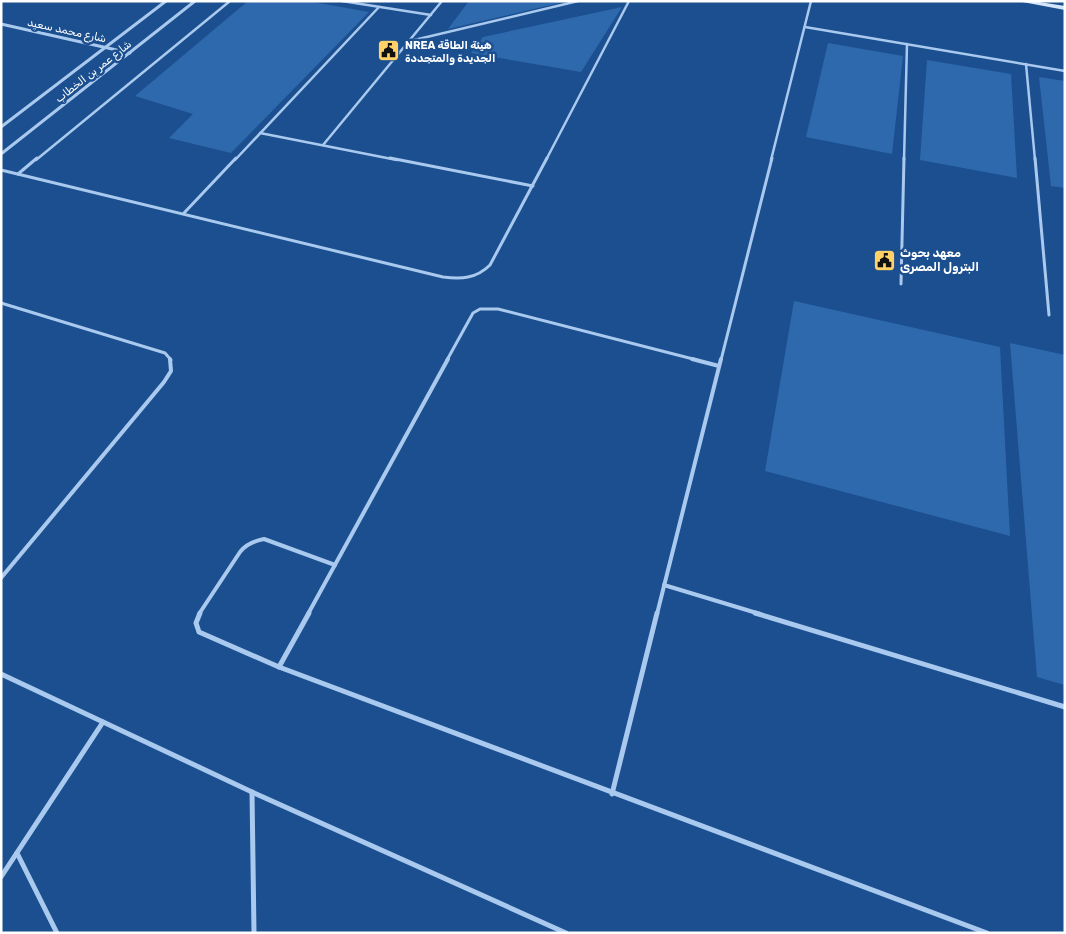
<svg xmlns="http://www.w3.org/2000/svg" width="1066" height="934" font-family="Rubik,Cairo,sans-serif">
<rect width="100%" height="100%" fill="#1b4f8f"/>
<g fill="#2e69ad">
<path d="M248 1H308L369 12 231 153 169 138 193 114 135 96Z"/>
<path d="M469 1H568L448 29Z"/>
<path d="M622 7 581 72 471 53 483 37Z"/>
<path d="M828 43 903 56 892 154 806 137Z"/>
<path d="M927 60 1011 74 1017 178 920 160Z"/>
<path d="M1039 77 1065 81V188L1051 186Z"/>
<path d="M794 301 1000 347 1010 536 765 471Z"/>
<path d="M1010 343 1065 355V685L1037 677Z"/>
</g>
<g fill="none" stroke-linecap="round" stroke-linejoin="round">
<g stroke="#a9c9ee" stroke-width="2.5">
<path d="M342 1 431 15"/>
<path d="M805 27 1065 71"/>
<path d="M410 41 578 1"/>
<path d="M1026 64 1035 160"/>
<path d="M260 133 397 160"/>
<path d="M323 145 442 1"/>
<path d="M36 160 230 1"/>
<path d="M235 160 379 7"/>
<path d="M546 160 629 1"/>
<path d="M771 160 811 1"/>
<path d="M904 160 907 44"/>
</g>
<g stroke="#a9c9ee" stroke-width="3">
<path d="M390 158 533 186"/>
<path d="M1035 158 1049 315"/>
<path d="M1 170 443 277C461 279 476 279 490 265L547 158"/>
<path d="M18 174 37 158"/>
<path d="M184 213 236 158"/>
<path d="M901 284 904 158"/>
<path d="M1 303 165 353 171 360"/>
<path d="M447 360 473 313 480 309H498L697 360"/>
<path d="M721 360 772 158"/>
</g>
<g stroke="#a9c9ee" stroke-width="4">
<path d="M692 359 719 366"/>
<path d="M1 578 164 382 171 371 170 359"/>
<path d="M664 585 760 614"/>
<path d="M199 614 240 552C246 544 254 541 264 539L335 565"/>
<path d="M308 614 448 359"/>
<path d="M657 614 721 359"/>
</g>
<g stroke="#a9c9ee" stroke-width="5">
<path d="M200 613 196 623 199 632 279 667 987 933"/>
<path d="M755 613 1065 707"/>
<path d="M279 667 309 613"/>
<path d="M1 674 252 792 566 933"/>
<path d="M252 792 254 933"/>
<path d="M612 794 657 613"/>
<path d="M17 853 57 933"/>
<path d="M1 877 103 722"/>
</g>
<g stroke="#a9c9ee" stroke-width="3">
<path d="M1 24 130 53"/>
<path d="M1 127 166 1"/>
<path d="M1 154 195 1"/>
</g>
<path fill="#d6e6fa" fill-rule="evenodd" d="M1017 1H1033L1065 6V10Z"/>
</g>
<defs>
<symbol id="civic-square" viewBox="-11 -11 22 22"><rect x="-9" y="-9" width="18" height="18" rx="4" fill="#ffd166" stroke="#1b4f8f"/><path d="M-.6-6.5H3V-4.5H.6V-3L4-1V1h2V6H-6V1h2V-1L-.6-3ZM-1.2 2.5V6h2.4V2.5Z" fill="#111"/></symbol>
</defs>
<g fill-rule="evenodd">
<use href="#civic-square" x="376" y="38" width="25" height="25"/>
<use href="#civic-square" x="872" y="248" width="25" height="25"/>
</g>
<g text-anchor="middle" stroke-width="5" stroke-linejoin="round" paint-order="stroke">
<g font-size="11" fill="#fff" stroke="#1b4f8f">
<text transform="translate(67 30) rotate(12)" y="4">شارع محمد سعيد</text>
<text transform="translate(93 71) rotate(-38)" y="4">شارع عمر بن الخطاب</text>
</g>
<g font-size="11" font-weight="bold" fill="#fff" stroke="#1b4f8f" text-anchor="start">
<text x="405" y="49">NREA هيئة الطاقة<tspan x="405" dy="13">الجديدة والمتجددة</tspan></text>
</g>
<g font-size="12" font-weight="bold" fill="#fff" stroke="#1b4f8f" text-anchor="start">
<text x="900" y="257">معهد بحوث<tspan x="900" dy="14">البترول المصرى</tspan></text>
</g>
</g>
<rect width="1066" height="934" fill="none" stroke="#ffffff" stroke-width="5"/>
</svg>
